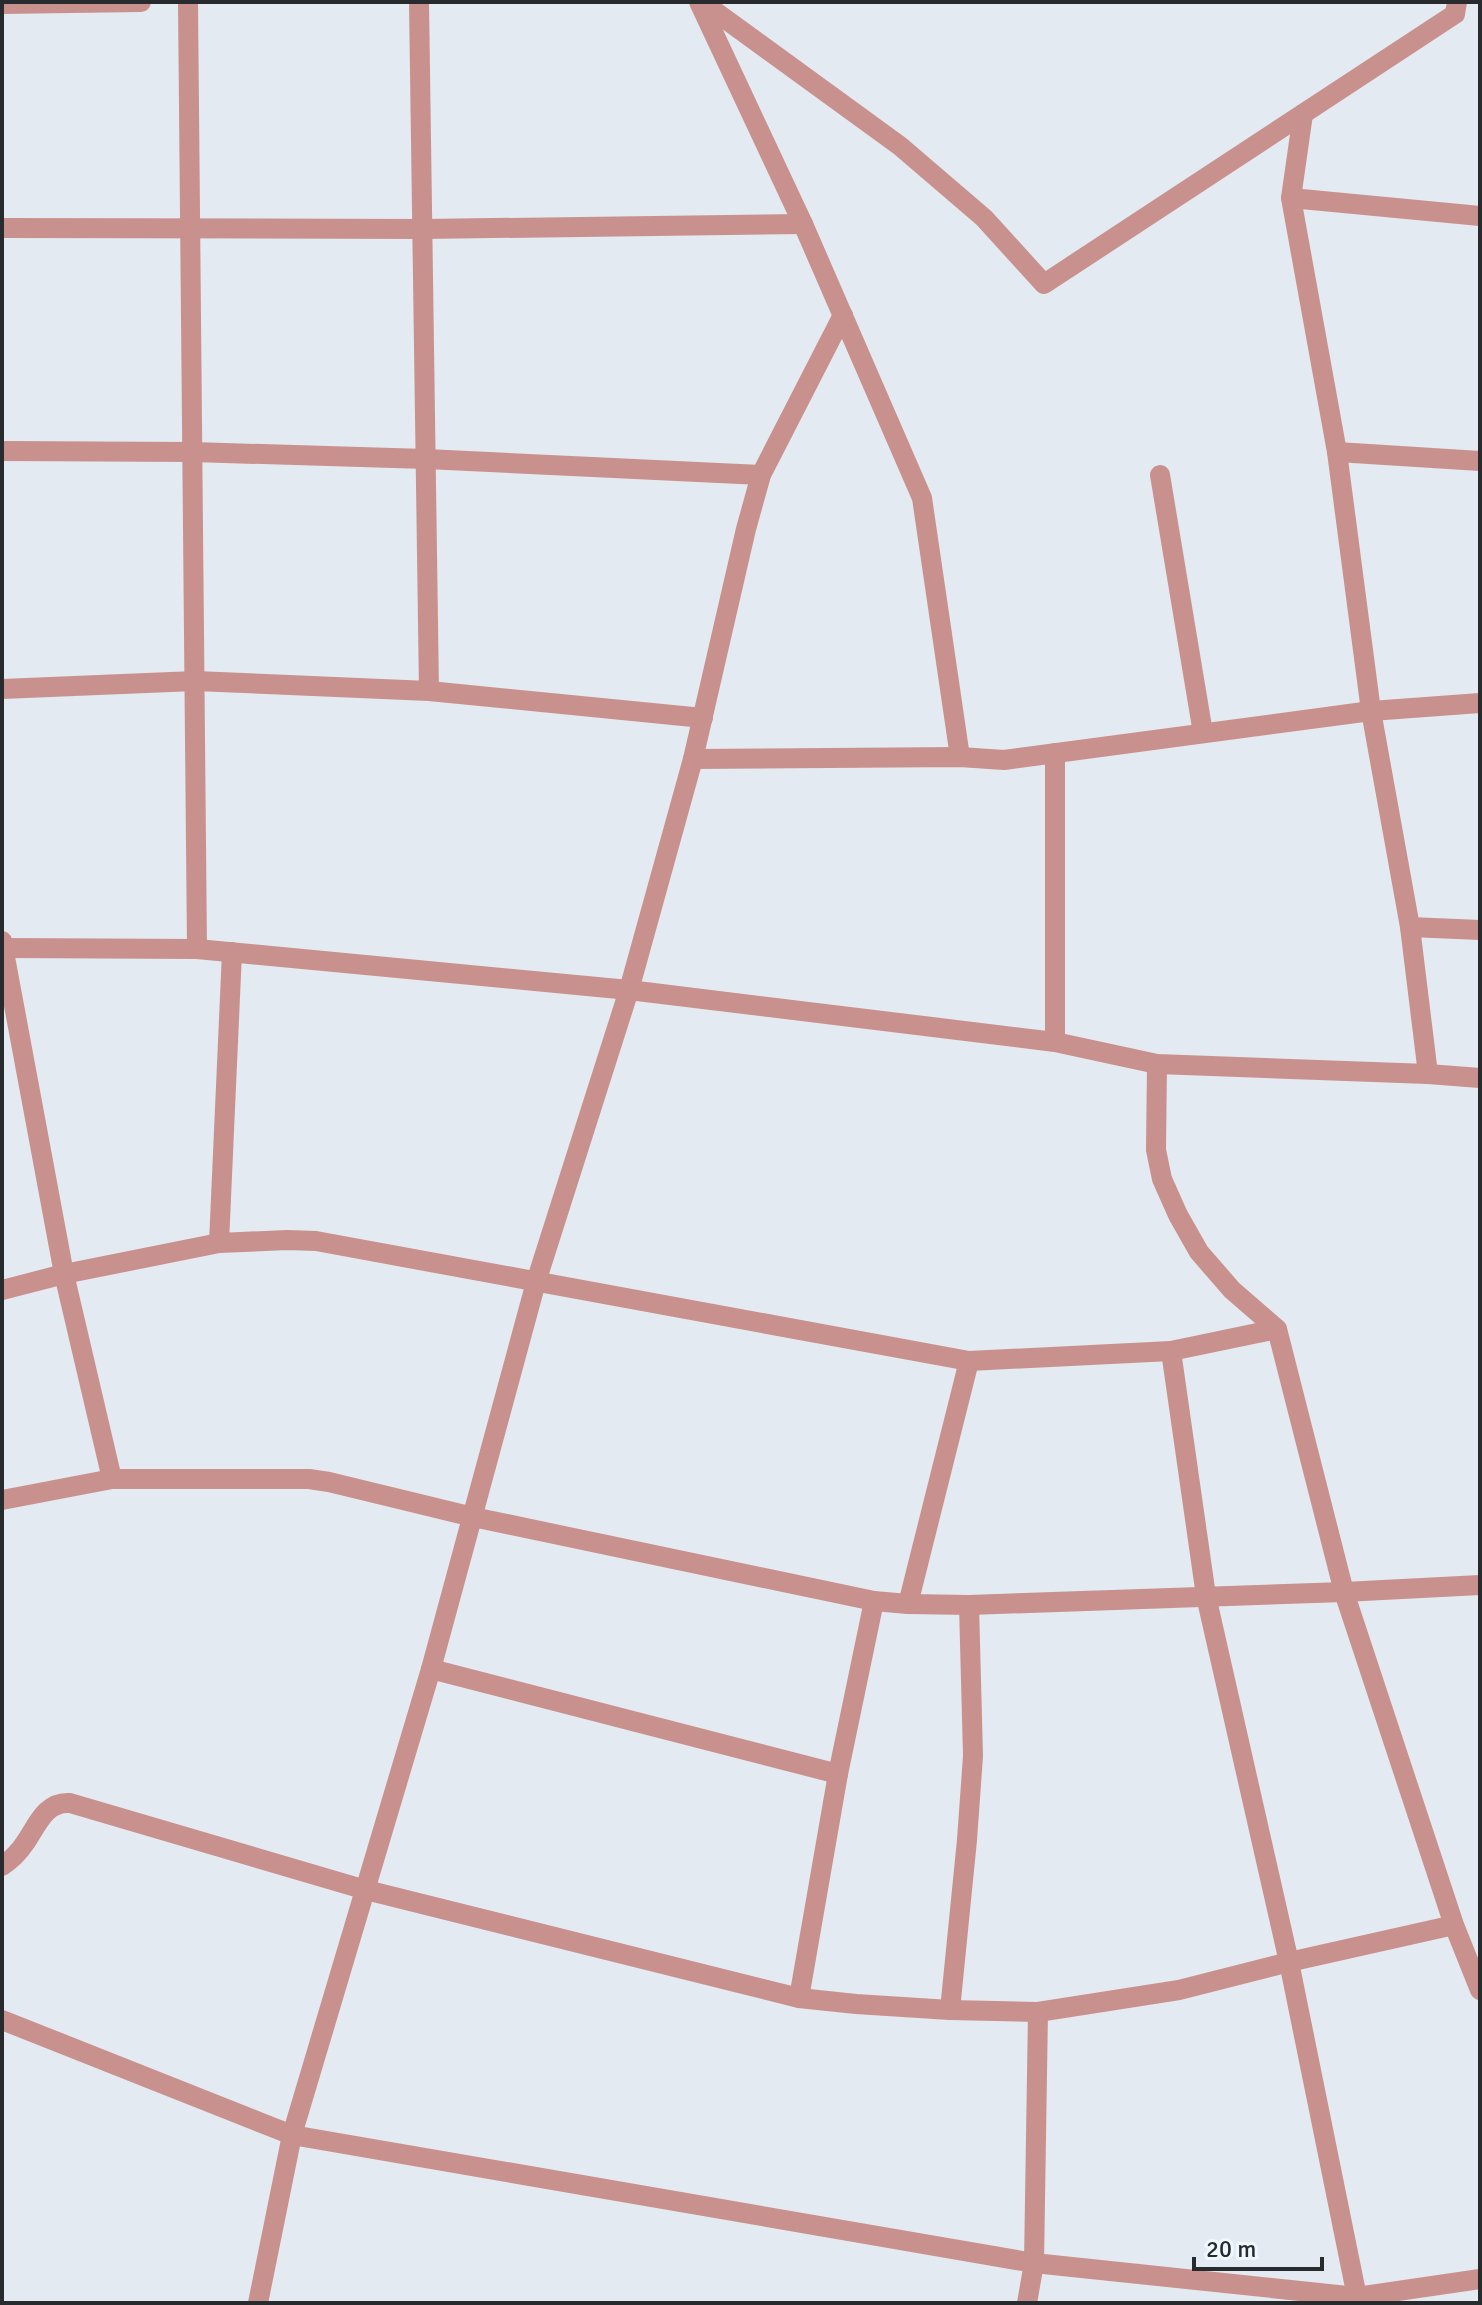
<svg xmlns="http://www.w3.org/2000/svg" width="1482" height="2305" font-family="Signika,sans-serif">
<rect width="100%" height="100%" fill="#e3eaf1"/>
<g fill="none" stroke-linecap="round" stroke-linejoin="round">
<g stroke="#c9918d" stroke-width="20">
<path d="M188 2 197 949"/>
<path d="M419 2 429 691"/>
<path d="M699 2 803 224 922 498 960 757"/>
<path d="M702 2 900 146 984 218 1044 284 1455 14 1457 2"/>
<path d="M2 4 141 2"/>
<path d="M1303 114 1291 198 1337 452 1371 711 1410 927 1428 1074"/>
<path d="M1291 198 1480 216"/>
<path d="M2 228 423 229 803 224"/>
<path d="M2 451 192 452 426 459 761 475"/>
<path d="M1337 452 1480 461"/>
<path d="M1160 475 1203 733"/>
<path d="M2 689 195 681 429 691 703 718"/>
<path d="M1055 753V1042"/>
<path d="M693 759 960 757 1004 760 1371 711 1480 703"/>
<path d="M1410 927 1480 930"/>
<path d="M2 941 64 1274 112 1479"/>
<path d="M2 948 197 949 629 990 1055 1042 1157 1064 1428 1074 1480 1078"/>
<path d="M1157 1064 1156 1150 1162 1179 1178 1215 1199 1252 1232 1290 1277 1329 1344 1592 1454 1925 1480 1990"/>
<path d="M219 1243 232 952"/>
<path d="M2 1290 64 1274 219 1243 287 1240 316 1241 969 1361 1171 1351 1277 1329"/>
<path d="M1171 1351 1206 1596 1289 1962 1357 2297"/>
<path d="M2 1500 112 1479H309L329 1482 473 1517 874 1601 908 1604 969 1605 1344 1592 1480 1585"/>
<path d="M908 1604 969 1361"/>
<path d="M431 1669 838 1774"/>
<path d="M2 1866C11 1860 19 1852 25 1843 37 1826 45 1801 70 1803L366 1890 799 1998 856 2004 950 2010 1038 2012 1179 1990 1289 1962 1454 1925"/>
<path d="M799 1998 838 1774 874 1601"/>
<path d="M950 2010 967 1840 973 1756 969 1605"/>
<path d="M2 2020 292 2135 1034 2263 1357 2297 1480 2279"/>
<path d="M258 2303 292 2135 431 1669 536 1282 629 990 693 759 746 529 761 475 843 315"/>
<path d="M1027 2303 1034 2263 1038 2012"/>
</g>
</g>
<rect width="1482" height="2305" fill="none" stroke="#282b2d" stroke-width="8"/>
<path d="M1194 2257v12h128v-12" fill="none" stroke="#282b2d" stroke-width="4"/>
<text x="1206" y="2257" font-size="24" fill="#282b2d" stroke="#f0f8ff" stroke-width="6" paint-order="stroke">20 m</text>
</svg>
